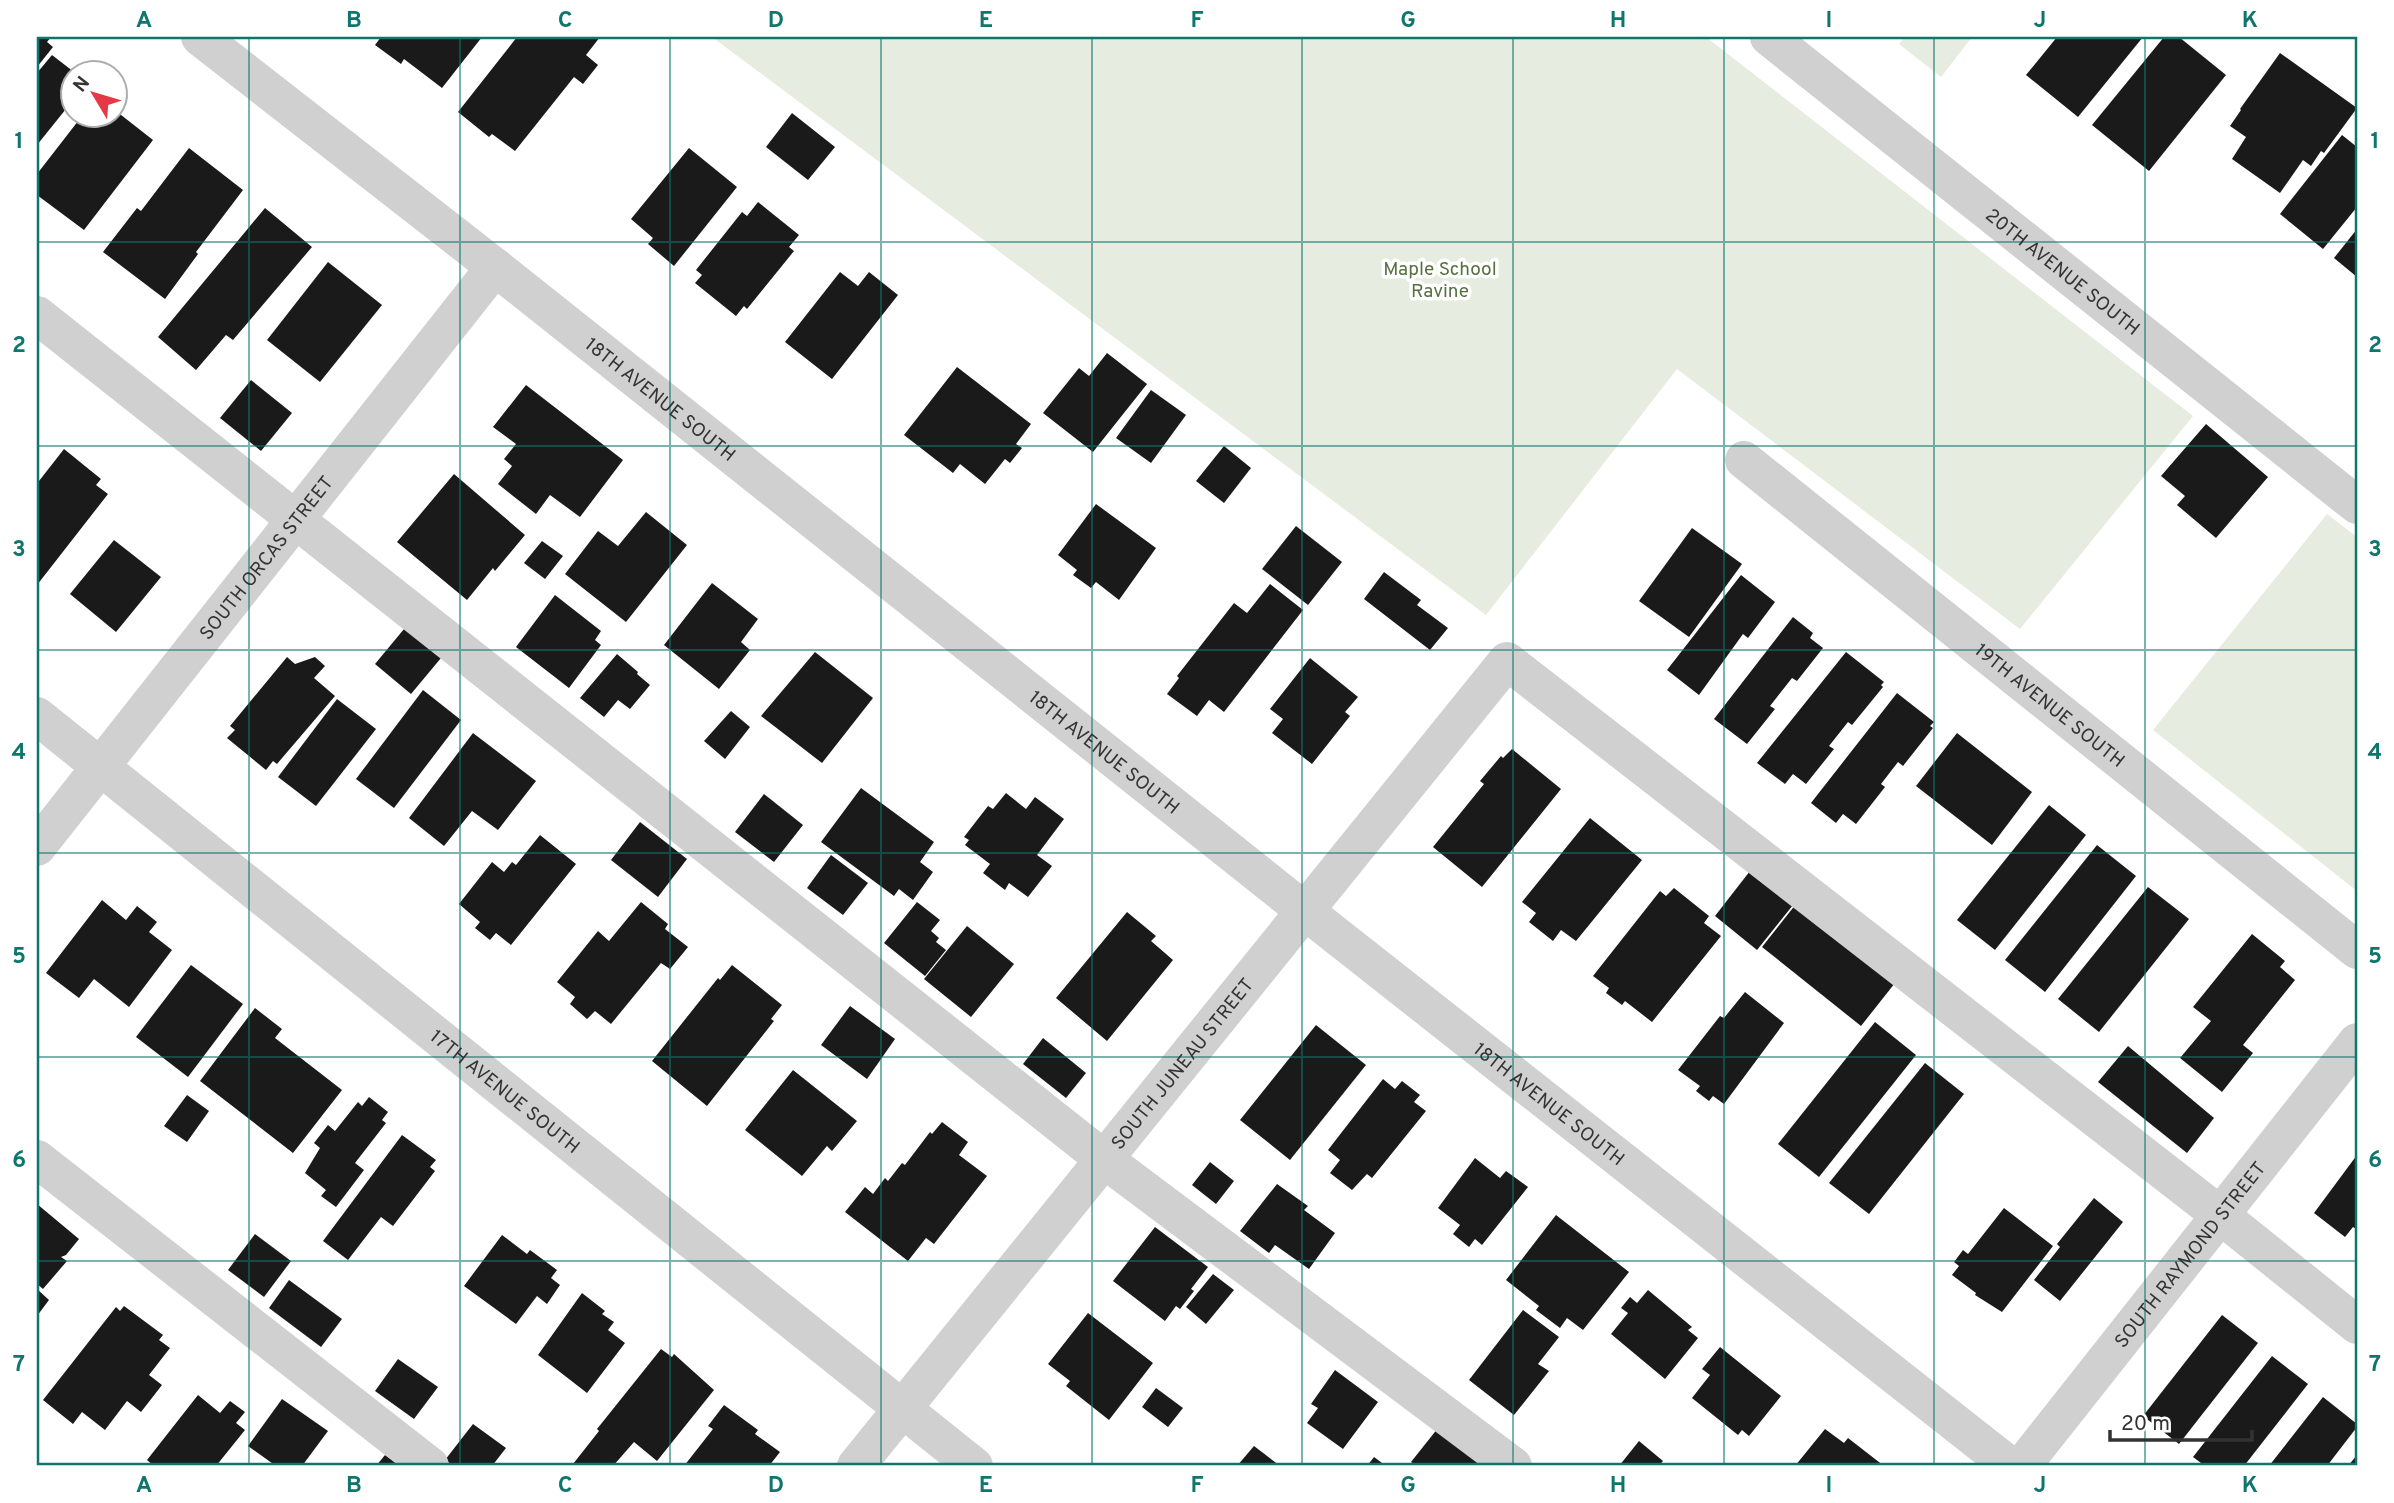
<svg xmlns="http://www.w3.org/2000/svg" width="2394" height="1503" font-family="Overpass,sans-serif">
<rect width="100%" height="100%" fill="#fff"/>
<g fill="#e6ecdf">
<path d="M712 37H1706L2193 416 2020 629 1677 369 1486 615Z"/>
<path d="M1905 37H1972L1941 77 1899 44Z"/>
<path d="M2327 514 2357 537V891L2153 730Z"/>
</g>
<g fill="#1a1a1a">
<path d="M37 37H51L47 42 53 47 37 67Z"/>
<path d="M381 37H482L442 88 404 59 401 64 375 45Z"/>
<path d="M517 37H600L586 55 598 65 583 84 574 77 515 151 492 134 489 137 458 112Z"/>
<path d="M2057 37H2143L2078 117 2026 75Z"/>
<path d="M2164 37H2179L2226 75 2149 171 2092 125Z"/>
<path d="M2280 53 2357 108 2324 153 2321 151 2311 166 2303 160 2280 193 2232 159 2246 137 2230 126 2241 110 2240 109Z"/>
<path d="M52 55 74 72V99L37 145V73Z"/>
<path d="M116 111 153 140 84 230 37 195V174L82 116H116Z"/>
<path d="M792 113 835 147 808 180 766 147Z"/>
<path d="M2342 135 2357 147V207L2323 249 2280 214Z"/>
<path d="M189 148 243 190 196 252 198 254 165 299 103 252 137 208 141 211Z"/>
<path d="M689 148 737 187 674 266 648 244 653 238 631 219Z"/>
<path d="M758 202 799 235 789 247 794 251 747 309 744 306 736 316 695 283 702 275 696 270 742 212 747 216Z"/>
<path d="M265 208 312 247 233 340 226 335 196 370 158 337Z"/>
<path d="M2357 229V277L2334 258Z"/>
<path d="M328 262 382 305 320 382 267 340Z"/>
<path d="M840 272 858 286 869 272 898 295 832 379 785 342Z"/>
<path d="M1107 353 1147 384 1093 452 1043 413 1079 368 1089 376Z"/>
<path d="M957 367 1031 424 1016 444 1022 448 1010 463 1005 459 985 484 960 464 953 473 904 435Z"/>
<path d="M251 380 292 413 261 451 220 418Z"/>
<path d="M526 385 623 460 580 517 550 495 536 514 498 484 512 466 504 459 516 444 493 427Z"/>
<path d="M1151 390 1186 415 1151 463 1116 438Z"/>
<path d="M2206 424 2268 477 2216 538 2177 505 2185 496 2161 476Z"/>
<path d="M1224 446 1251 468 1224 503 1196 481Z"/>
<path d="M64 449 101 479 96 485 108 494 37 585V480L39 481Z"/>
<path d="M454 474 525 535 495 571 493 568 467 600 397 542Z"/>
<path d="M1096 504 1156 548 1119 600 1096 582 1091 588 1073 575 1077 570 1058 555Z"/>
<path d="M646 512 687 545 626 622 565 574 598 531 618 546Z"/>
<path d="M1296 526 1342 562 1308 605 1262 569Z"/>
<path d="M1692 528 1742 564 1689 637 1639 601Z"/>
<path d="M114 540 161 577 116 632 70 594Z"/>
<path d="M542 541 563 556 545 579 524 563Z"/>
<path d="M1384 572 1421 600 1417 605 1448 628 1430 650 1364 599Z"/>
<path d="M1741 575 1775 602 1748 638 1743 634 1699 695 1667 670Z"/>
<path d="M712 583 758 619 741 642 750 650 719 689 664 645Z"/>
<path d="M1270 584 1303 610 1224 712 1209 700 1197 716 1167 694 1179 678 1177 676 1234 603 1247 613Z"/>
<path d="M555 595 601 631 595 640 601 645 569 688 516 647Z"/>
<path d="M1793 617 1813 633 1810 638 1823 648 1797 681 1792 678 1770 706 1775 709 1747 744 1714 719Z"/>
<path d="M409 623 446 652 411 694 375 664Z"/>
<path d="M815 652 873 698 822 763 761 716Z"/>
<path d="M1846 652 1884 682 1881 685 1883 687 1852 725 1848 722 1829 746 1834 749 1806 784 1793 774 1785 784 1757 763Z"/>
<path d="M617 654 638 672 637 674 650 685 630 709 618 700 604 717 580 698Z"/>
<path d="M287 657 295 664 315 657 325 666 314 678 335 696 277 764 273 761 266 770 227 738 235 730 230 726Z"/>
<path d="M1310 658 1358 697 1345 712 1350 716 1312 764 1272 733 1283 719 1270 709Z"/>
<path d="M423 690 461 720 394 808 356 779Z"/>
<path d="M1897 693 1934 722 1930 726 1933 728 1903 766 1898 762 1881 784 1885 787 1856 824 1843 814 1836 823 1811 803Z"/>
<path d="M337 699 376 729 316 806 278 777Z"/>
<path d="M731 711 750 727 725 759 704 741Z"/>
<path d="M473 733 536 781 498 830 472 811 444 846 409 818Z"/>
<path d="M1957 733 2032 792 1992 845 1916 786Z"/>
<path d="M1512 749 1561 789 1482 887 1433 847 1484 784 1480 781 1501 756 1503 758Z"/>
<path d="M861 788 934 842 920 862 933 872 913 900 899 889 894 896 821 842Z"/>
<path d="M1006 793 1026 809 1035 797 1064 819 1037 855 1052 866 1028 897 1009 883 1005 890 983 873 990 864 965 845 969 840 964 837 988 806 993 809Z"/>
<path d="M764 794 803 825 774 862 735 832Z"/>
<path d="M2049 805 2086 835 1995 950 1957 920Z"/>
<path d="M1590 818 1642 860 1576 941 1561 930 1553 941 1529 922 1536 913 1522 902Z"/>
<path d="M640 822 687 859 658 897 611 860Z"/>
<path d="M540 835 576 864 511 945 496 933 490 940 475 928 480 922 459 904 492 862 504 872 512 862 516 865Z"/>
<path d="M2097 845 2136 876 2045 992 2005 960Z"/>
<path d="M831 855 868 883 843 915 807 888Z"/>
<path d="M1750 871 1793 905 1757 950 1715 916Z"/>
<path d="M2148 887 2189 919 2099 1032 2058 999Z"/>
<path d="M1674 888 1709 916 1704 923 1721 936 1652 1022 1625 1001 1622 1005 1606 993 1609 988 1593 976 1660 891 1666 896Z"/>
<path d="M102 900 126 920 137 906 157 922 149 932 172 950 129 1007 94 979 79 998 46 973Z"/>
<path d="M641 902 668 924 665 929 688 947 670 969 661 963 611 1024 595 1011 587 1019 570 1004 575 997 557 982 598 931 609 941Z"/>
<path d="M917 902 940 920 931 931 939 938 936 942 946 950 925 976 884 943Z"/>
<path d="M1796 904 1895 983 1861 1026 1762 947Z"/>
<path d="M1127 912 1156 936 1151 941 1173 960 1107 1041 1056 998Z"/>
<path d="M967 926 1014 964 971 1017 924 979Z"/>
<path d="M2252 934 2285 961 2280 967 2295 980 2243 1045 2253 1053 2222 1092 2180 1058 2211 1021 2193 1007Z"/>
<path d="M191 965 243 1004 188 1077 136 1037Z"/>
<path d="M732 965 782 1005 771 1019 774 1021 707 1106 652 1061 718 978 720 980Z"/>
<path d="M1745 992 1784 1023 1724 1104 1713 1096 1709 1101 1696 1091 1700 1086 1678 1070 1720 1016 1724 1018Z"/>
<path d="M850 1006 895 1039 867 1079 821 1045Z"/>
<path d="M255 1008 282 1029 275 1038 342 1090 293 1153 200 1081Z"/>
<path d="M1875 1022 1916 1055 1819 1177 1778 1144Z"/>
<path d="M1316 1025 1366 1065 1290 1160 1240 1120Z"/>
<path d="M1043 1038 1086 1073 1066 1098 1023 1064Z"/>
<path d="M2128 1046 2214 1118 2187 1153 2098 1082Z"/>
<path d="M1925 1063 1964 1094 1869 1214 1829 1183Z"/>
<path d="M793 1070 857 1121 832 1151 827 1146 802 1176 745 1130Z"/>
<path d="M1383 1079 1395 1089 1402 1081 1420 1095 1414 1102 1426 1111 1372 1178 1367 1174 1352 1190 1330 1173 1340 1160 1328 1150Z"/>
<path d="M187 1095 209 1111 187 1142 164 1126Z"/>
<path d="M369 1097 388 1112 382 1120 386 1123 355 1163 364 1170 336 1207 321 1196 326 1190 305 1173 320 1148 314 1143 328 1125 335 1131 358 1102 362 1106Z"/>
<path d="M942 1122 968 1142 959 1155 987 1176 934 1244 926 1238 908 1261 845 1212 865 1187 873 1194 885 1178 888 1181 902 1163 905 1165 930 1132 932 1134Z"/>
<path d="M402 1135 436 1160 430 1167 435 1171 393 1226 381 1217 348 1260 323 1241Z"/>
<path d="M2357 1155V1227L2356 1229 2353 1227 2345 1237 2314 1213Z"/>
<path d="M1475 1158 1500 1178 1506 1171 1528 1187 1482 1245 1475 1239 1469 1247 1453 1234 1460 1225 1438 1208Z"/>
<path d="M1210 1162 1234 1181 1216 1204 1192 1185Z"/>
<path d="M1277 1184 1308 1206 1304 1210 1335 1233 1309 1269 1275 1245 1269 1253 1240 1231Z"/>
<path d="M2094 1198 2123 1222 2060 1301 2034 1280 2060 1247 2057 1244Z"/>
<path d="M37 1204 79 1239 66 1255 61 1257 67 1261 43 1289 37 1284Z"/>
<path d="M2004 1208 2053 1246 2002 1312 1975 1295 1976 1293 1952 1275 1959 1266 1954 1262 1963 1250 1968 1254Z"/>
<path d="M1556 1215 1629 1272 1583 1330 1567 1318 1560 1328 1536 1310 1539 1306 1506 1280Z"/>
<path d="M1155 1227 1208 1267 1191 1289 1194 1291 1180 1309 1176 1306 1165 1321 1113 1281Z"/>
<path d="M255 1234 291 1261 264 1297 228 1270Z"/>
<path d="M502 1235 527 1254 530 1250 557 1270 551 1278 560 1285 547 1304 537 1296 516 1324 464 1286Z"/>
<path d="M1213 1274 1234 1290 1206 1324 1186 1307Z"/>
<path d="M289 1280 342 1319 321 1347 269 1308Z"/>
<path d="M37 1289 49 1300 37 1316Z"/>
<path d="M1648 1290 1692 1327 1688 1330 1698 1338 1665 1379 1611 1334 1628 1313 1621 1308 1630 1297 1637 1303Z"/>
<path d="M582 1293 605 1311 602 1314 614 1322 608 1330 625 1343 587 1393 538 1355Z"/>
<path d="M124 1306 163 1335 159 1340 170 1348 149 1375 162 1385 141 1412 127 1401 105 1430 82 1412 73 1424 43 1400 116 1307 120 1311Z"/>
<path d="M1523 1310 1559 1337 1538 1364 1549 1371 1514 1415 1469 1380Z"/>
<path d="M1088 1313 1153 1363 1109 1420 1066 1386 1070 1381 1048 1364Z"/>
<path d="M2222 1315 2258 1343 2179 1444 2143 1416Z"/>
<path d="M1720 1347 1781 1396 1749 1436 1742 1430 1738 1435 1692 1398 1710 1375 1702 1369Z"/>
<path d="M661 1349 672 1357 674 1354 714 1390 657 1461 634 1442 613 1466 609 1463 607 1466H576L573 1464 599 1431 597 1429Z"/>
<path d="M2272 1356 2308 1384 2244 1466H2205L2193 1457Z"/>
<path d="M398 1359 438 1387 414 1419 375 1391Z"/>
<path d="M1335 1370 1378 1402 1343 1449 1307 1423 1318 1408 1311 1404Z"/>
<path d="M1156 1388 1183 1408 1168 1427 1142 1407Z"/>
<path d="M198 1395 220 1413 230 1401 245 1412 236 1423 245 1430 216 1466H154L147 1460Z"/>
<path d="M2323 1397 2357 1424V1427L2327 1466H2269Z"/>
<path d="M282 1399 328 1431 302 1466H276L248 1446Z"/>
<path d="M724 1405 758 1430 755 1434 780 1452 769 1466H684L713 1429 708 1426Z"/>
<path d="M1442 1423 1484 1456 1476 1466H1417L1411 1462Z"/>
<path d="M473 1424 506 1448 492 1466H454L445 1460Z"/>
<path d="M1825 1429 1844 1443 1848 1438 1884 1466H1795Z"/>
<path d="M1639 1441 1663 1461 1659 1466H1619Z"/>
<path d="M1254 1446 1280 1466H1237Z"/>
<path d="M385 1455 400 1466H376Z"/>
<path d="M2357 1455V1466H2348Z"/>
<path d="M1374 1457 1386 1466H1367Z"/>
</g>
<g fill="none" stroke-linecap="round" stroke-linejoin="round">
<g stroke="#d0d0d0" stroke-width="38">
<path id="s1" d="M200 37 495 267 1305 911 2010 1466"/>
<path id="s2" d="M1769 37 2357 505"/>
<path d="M37 315 1105 1160 1513 1466"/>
<path id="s3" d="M1744 460 2357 950"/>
<path id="s4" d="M37 716 974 1466"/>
<path id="s5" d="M37 847 495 267"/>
<path d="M37 1159 430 1466"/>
<path id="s6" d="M856 1466 1507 661 2220 1215 2357 1325"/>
<path id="s7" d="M2022 1466 2357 1042"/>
</g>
</g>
<path fill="none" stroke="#0f766e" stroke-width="2" stroke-opacity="0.55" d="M249 37V1466M460 37V1466M670 37V1466M881 37V1466M1092 37V1466M1302 37V1466M1513 37V1466M1724 37V1466M1934 37V1466M2145 37V1466M37 242H2357M37 446H2357M37 650H2357M37 853H2357M37 1057H2357M37 1261H2357"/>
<g text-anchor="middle" stroke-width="7" stroke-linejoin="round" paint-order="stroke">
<g font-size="19" fill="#56703f" stroke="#fff">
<text x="1440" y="275">Maple School<tspan x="1440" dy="22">Ravine</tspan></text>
</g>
<g font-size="19" fill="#333" stroke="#fff">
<text dy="7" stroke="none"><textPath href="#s2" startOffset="376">20TH AVENUE SOUTH</textPath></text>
<text dy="7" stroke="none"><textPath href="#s1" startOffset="586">18TH AVENUE SOUTH</textPath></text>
<text dy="7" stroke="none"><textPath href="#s5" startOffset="369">SOUTH ORCAS STREET</textPath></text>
<text dy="7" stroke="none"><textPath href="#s3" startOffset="392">19TH AVENUE SOUTH</textPath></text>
<text dy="7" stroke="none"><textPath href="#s1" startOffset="1153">18TH AVENUE SOUTH</textPath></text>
<text dy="7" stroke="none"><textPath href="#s6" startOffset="518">SOUTH JUNEAU STREET</textPath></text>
<text dy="7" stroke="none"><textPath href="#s4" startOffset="600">17TH AVENUE SOUTH</textPath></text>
<text dy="7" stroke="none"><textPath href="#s1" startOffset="1720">18TH AVENUE SOUTH</textPath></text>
<text dy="7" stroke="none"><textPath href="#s7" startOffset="270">SOUTH RAYMOND STREET</textPath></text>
</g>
</g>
<rect width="2394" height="1503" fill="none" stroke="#ffffff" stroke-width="77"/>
<g transform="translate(94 94) rotate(308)"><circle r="33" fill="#ffffff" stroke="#adadad" stroke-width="2"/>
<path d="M0-5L12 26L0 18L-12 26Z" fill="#e63946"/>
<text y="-10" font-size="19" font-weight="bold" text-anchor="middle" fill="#333333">N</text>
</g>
<path d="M2110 1430v10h142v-10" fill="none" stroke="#333333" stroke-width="3.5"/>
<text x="2121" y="1430" font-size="21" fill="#333333" stroke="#ffffff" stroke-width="5" paint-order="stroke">20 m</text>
<rect x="38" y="38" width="2318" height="1426" fill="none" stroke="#0f766e" stroke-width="2.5"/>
<g font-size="23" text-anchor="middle" font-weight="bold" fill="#0f766e">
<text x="144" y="27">A</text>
<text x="354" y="27">B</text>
<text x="565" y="27">C</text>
<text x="776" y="27">D</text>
<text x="986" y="27">E</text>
<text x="1197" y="27">F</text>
<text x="1408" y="27">G</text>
<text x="1618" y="27">H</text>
<text x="1829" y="27">I</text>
<text x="2040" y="27">J</text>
<text x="2250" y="27">K</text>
<text x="19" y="148">1</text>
<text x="2375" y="148">1</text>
<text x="19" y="352">2</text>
<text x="2375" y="352">2</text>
<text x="19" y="556">3</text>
<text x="2375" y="556">3</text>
<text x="19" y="759">4</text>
<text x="2375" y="759">4</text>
<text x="19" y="963">5</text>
<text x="2375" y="963">5</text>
<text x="19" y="1167">6</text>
<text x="2375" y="1167">6</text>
<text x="19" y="1371">7</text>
<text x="2375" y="1371">7</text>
<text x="144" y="1492">A</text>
<text x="354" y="1492">B</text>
<text x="565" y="1492">C</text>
<text x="776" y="1492">D</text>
<text x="986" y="1492">E</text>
<text x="1197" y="1492">F</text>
<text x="1408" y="1492">G</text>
<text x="1618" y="1492">H</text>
<text x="1829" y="1492">I</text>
<text x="2040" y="1492">J</text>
<text x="2250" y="1492">K</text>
</g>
</svg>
